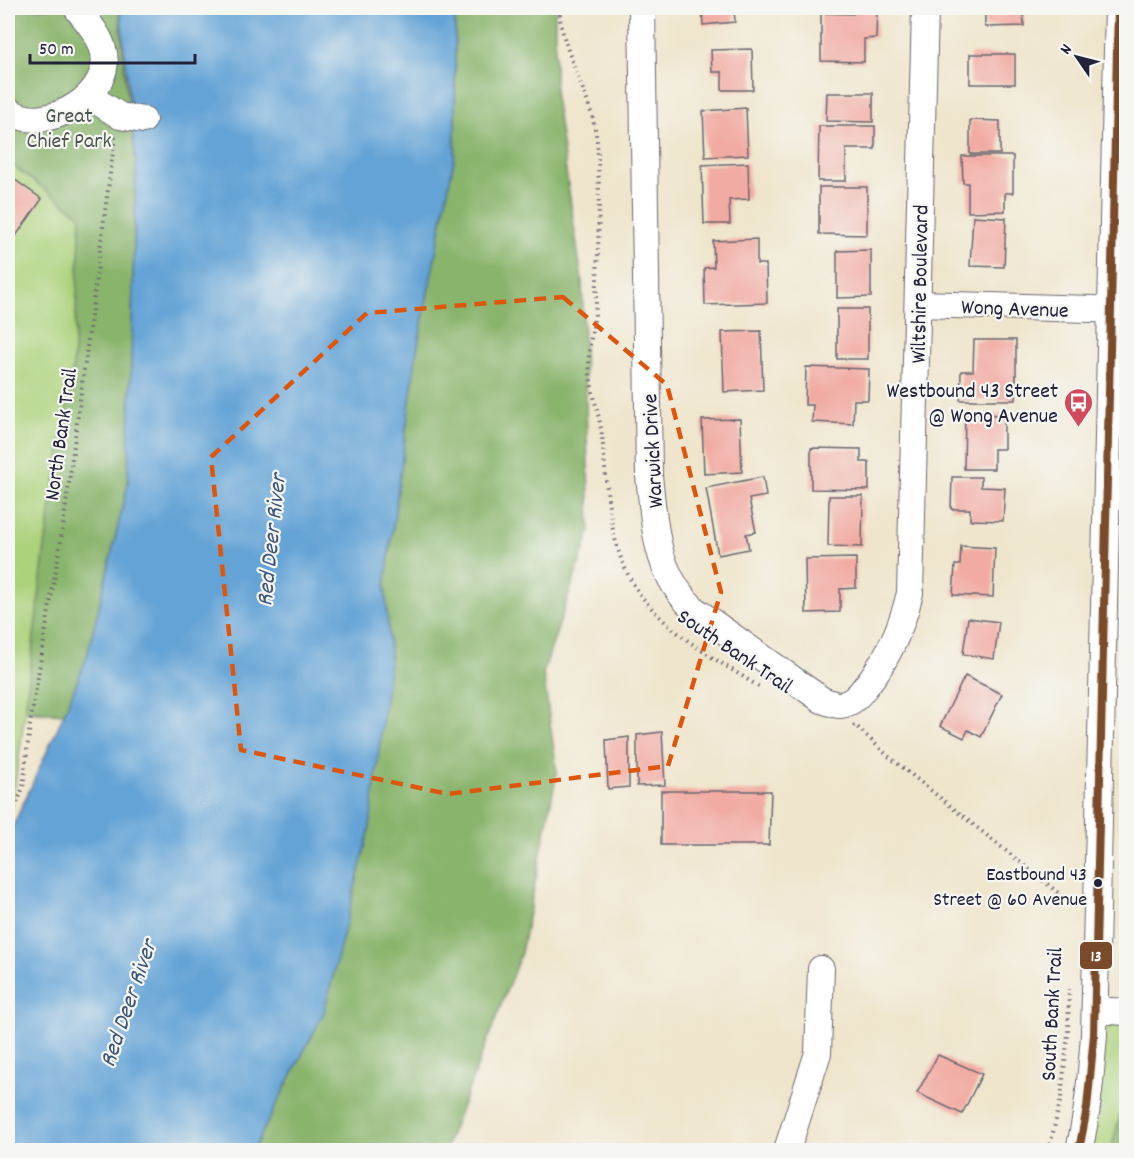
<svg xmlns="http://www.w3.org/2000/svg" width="1134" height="1158" font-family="Dekko,sans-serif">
<rect width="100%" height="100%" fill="#f6f6f2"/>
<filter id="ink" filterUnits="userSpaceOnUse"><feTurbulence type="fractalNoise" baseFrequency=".0167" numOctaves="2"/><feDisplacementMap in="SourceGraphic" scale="12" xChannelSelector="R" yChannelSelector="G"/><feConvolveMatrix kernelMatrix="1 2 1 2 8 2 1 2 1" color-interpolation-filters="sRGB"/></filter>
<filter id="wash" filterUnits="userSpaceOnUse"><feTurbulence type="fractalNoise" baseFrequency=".008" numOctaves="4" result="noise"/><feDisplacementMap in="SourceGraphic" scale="24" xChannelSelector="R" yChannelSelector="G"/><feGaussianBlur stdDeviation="1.35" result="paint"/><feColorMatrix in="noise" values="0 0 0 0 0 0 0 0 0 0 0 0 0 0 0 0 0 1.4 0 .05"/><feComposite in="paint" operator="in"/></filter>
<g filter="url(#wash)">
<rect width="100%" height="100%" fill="#efe5cc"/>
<g fill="#acd27c" stroke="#677a5c" stroke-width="1.5">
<path d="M8 8H119L126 85 136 162 64 714 25 711 14 792 8 805Z"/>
<path d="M1095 1010 1126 1012V1150H1079Z"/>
</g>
<g fill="#89b46c" stroke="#566b54" stroke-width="1.5">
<path d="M8 8H119L126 85 136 162 128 484 87 657 64 714 25 710 45 546 73 366 81 216 8 162Z"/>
<path d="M455 8H555V96L582 280 590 531 543 673 557 772 521 953 445 1150H253L324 1012 390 657 385 585 417 349 455 154Z"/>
<path d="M1126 1094V1150H1111Z"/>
</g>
<path fill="#64a3d6" stroke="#436288" stroke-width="1.5" d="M120 8H455V154L417 349 385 585 390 657 370 827 324 1012 253 1150H8V837L64 714 87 657 128 484 136 162Z"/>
<g id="blocks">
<g fill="#f1aba3">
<path d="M702 8H734L735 22 703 25Z"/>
<path d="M853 8H877L876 38 864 39V62L821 61V13L853 14Z"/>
<path d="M985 8H1023L1024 26 985 27Z"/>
<path d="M752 49 753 90H722V72H712L711 50Z"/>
<rect x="970" y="54" width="45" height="30"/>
<path d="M827 93H873V122L826 121Z"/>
<path d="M746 108 748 155 705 157 703 111Z"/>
<path d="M970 120 1000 121V154H970Z"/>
<path d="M819 126H875V149H846V181H818Z"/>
<path d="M962 156H1013V193H1005V211L968 212V183H963Z"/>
<path d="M748 163 749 199 729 200 730 224H704L702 165Z"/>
<path d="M8 175 42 199 11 243 8 240Z"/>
<path d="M819 187H867V235L819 234Z"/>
<path d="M973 216 1006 218 1004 267 970 266Z"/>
<path d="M757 239V264H766L767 303 705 305 704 268 714 267 713 241Z"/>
<path d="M871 250V297L837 298V251Z"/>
<rect x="837" y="309" width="31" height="50"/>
<path d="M761 331 763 390 724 392 722 332Z"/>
<path d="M974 340H1016V400H960L961 371H973Z"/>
<path d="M806 367 869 369 868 400H854L853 424 812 422 813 405H805Z"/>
<path d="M965 414 1004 415V449H994V469H964Z"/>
<path d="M740 419 742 472 704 474 702 420Z"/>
<path d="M811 448 861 449V462H869V490L811 489Z"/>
<path d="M763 477 766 496 749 499 756 532 746 534 749 549 718 555 706 488Z"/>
<path d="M952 477H981V487L1005 488 1003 521 970 520V509H951Z"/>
<path d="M829 496H863L862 547 828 546Z"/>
<path d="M961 546 995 548 993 597 953 595 955 565H960Z"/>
<path d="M856 558V588L840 589V612L806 613 805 559Z"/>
<path d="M968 618 999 622 994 659 963 654Z"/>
<path d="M965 676 1002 694 981 737 968 730 964 738 940 726Z"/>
<path d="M662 732 665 785 637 786V735Z"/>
<path d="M629 737V787L608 789 606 740Z"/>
<path d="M661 791H771L769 845H661Z"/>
<path d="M938 1055 982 1074 962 1114 917 1093Z"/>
</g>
</g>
</g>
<g filter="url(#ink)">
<use href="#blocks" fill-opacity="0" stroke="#6a666e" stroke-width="1.5"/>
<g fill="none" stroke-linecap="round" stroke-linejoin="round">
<defs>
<g id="minor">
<path d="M642 8 649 476C655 527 655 573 695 610L822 700C828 702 834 705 840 705 854 704 861 692 869 682 890 655 902 626 910 593L925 8"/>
<path d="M89 96 120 116 143 120"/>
<path d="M8 110C43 138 120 93 102 46 98 33 85 19 77 8"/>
<path d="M918 304 1126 310"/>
<path d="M1095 1010 1126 1012"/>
<path d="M787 1150 818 1053 821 969"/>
<path d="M1079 1150C1088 1113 1091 1074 1094 1035L1118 8"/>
</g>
</defs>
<use href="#minor" stroke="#6a666e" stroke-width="28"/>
<g stroke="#6a666e" stroke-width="4" stroke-dasharray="1.5 4.5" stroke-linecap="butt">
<path d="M559 8C561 45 582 80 592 116 596 130 598 146 598 161 600 205 598 257 596 302 595 321 589 341 589 360 589 386 599 411 602 436 608 491 607 552 642 597 673 637 719 661 761 688"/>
<path d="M853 726 855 725 887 755 1072 904"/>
<path d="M8 825 23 788 30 724 63 527 115 137"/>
<path d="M1049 1150 1061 1098 1068 1034 1069 989"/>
</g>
<use href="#minor" stroke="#fff" stroke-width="26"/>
<defs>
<path id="bus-1" d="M1079 1150 1087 1108 1094 1035 1118 8"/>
</defs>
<use href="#bus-1" stroke="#f6f6f2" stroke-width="12"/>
<use href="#bus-1" stroke="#7a4b2a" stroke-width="8"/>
</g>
</g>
<path fill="none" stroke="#de560e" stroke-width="4.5" stroke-dasharray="12 8" stroke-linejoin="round" d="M563 297 667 385 721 592 668 766 448 794 241 750 211 457 367 313Z"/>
<defs>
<symbol id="bus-pin" viewBox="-11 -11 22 30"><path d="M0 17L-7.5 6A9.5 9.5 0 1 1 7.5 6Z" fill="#d1495b" stroke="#f6f6f2"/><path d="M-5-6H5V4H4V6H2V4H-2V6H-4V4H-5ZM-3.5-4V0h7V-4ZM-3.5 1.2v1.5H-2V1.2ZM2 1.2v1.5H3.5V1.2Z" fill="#fff"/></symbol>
</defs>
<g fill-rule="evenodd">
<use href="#bus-pin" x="1062" y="386" width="33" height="45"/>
</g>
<circle fill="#22223b" stroke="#f6f6f2" stroke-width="2" cx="1098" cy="883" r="5"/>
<g text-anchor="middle" stroke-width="4.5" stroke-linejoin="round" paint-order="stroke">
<g font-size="20" fill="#22223b" stroke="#f6f6f2" text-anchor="end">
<text x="1087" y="880">Eastbound 43<tspan x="1087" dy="25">Street @ 60 Avenue</tspan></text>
</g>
<g font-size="22" fill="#4b574e" stroke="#f6f6f2">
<text x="69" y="122">Great<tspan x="69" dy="25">Chief Park</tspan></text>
</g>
<g font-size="22" fill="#22223b" stroke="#f6f6f2">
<text transform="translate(918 284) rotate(-89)" y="8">Wiltshire Boulevard</text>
<text transform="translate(1015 307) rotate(2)" y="8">Wong Avenue</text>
<text transform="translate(59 434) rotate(-82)" y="8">North Bank Trail</text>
<text transform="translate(651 451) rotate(-93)" y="8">Warwick Drive</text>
<text transform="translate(736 650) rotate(34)" y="8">South Bank Trail</text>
<text transform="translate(1050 1014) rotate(-87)" y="8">South Bank Trail</text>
</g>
<g font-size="22" fill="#22223b" stroke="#f6f6f2" text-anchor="end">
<text x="1058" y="397">Westbound 43 Street<tspan x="1058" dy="25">@ Wong Avenue</tspan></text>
</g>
<g font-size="24" font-style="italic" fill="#3c5679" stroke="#f6f6f2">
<text transform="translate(270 540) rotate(-84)" y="8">Red Deer River</text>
<text transform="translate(127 1003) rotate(-71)" y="8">Red Deer River</text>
</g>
</g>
<rect stroke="#f6f6f2" stroke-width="2" x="1079" y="941" width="34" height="29" rx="6" fill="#7a4b2a"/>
<g font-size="16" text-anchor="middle" font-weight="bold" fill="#fff">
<text x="1096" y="961">13</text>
</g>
<rect width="1134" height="1158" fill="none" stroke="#f6f6f2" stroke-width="30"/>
<g transform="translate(1077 57) rotate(305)" stroke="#f6f6f2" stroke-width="4.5" paint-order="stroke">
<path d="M0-4.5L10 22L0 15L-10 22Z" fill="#22223b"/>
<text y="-9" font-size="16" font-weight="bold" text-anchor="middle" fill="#22223b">N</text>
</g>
<path d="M30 54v9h165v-9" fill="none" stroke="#22223b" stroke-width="3"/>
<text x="39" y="54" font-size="18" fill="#22223b" stroke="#f6f6f2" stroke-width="4.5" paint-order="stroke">50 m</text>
</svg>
